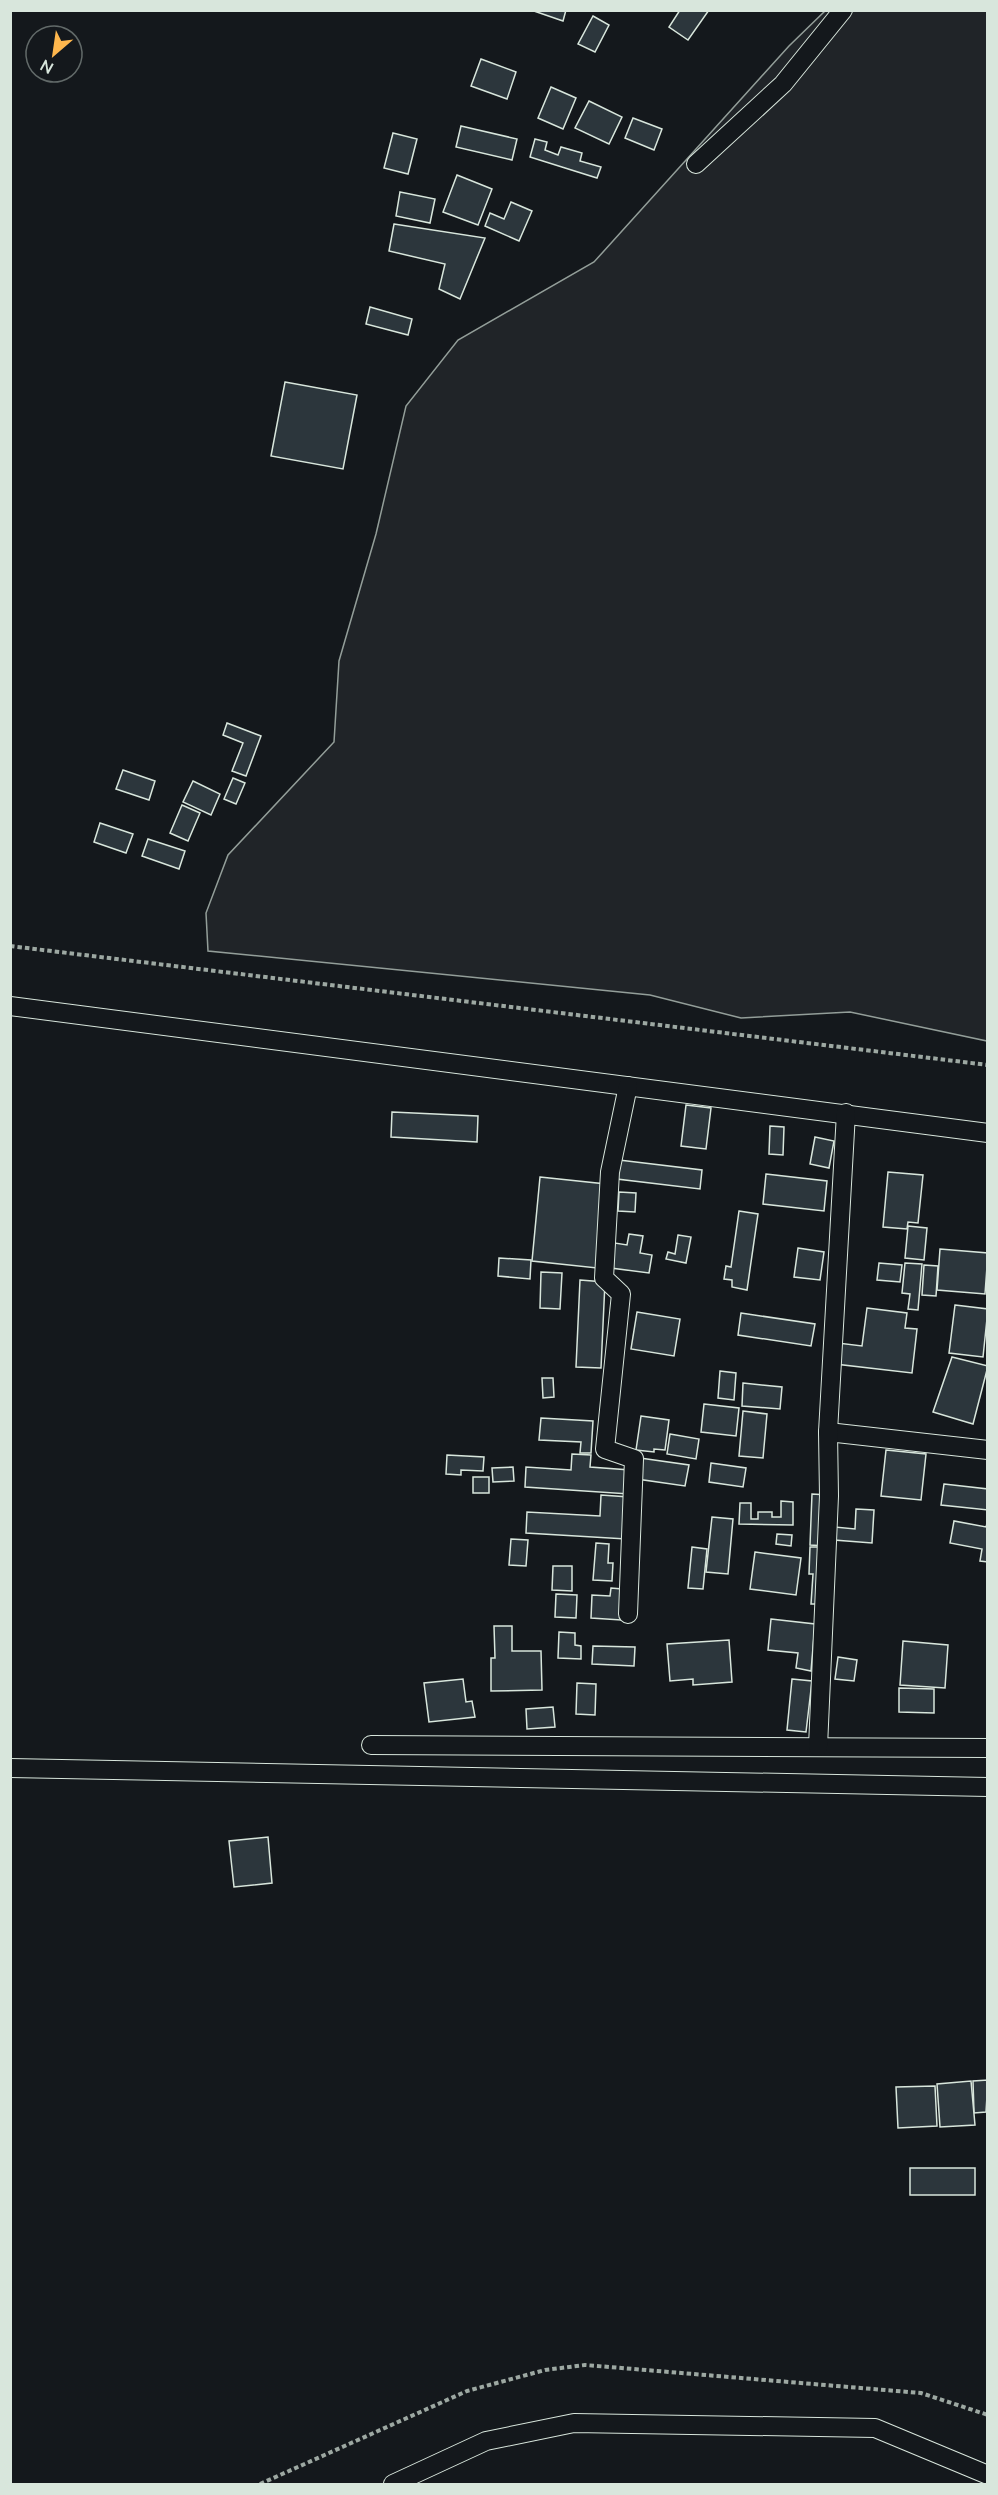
<svg xmlns="http://www.w3.org/2000/svg" width="998" height="2495" font-family="'Nunito Sans',sans-serif">
<rect width="100%" height="100%" fill="#14181c"/>
<path fill="#202428" stroke="#939e99" stroke-width="1.5" d="M825 11H987V1041L850 1012 741 1018 650 995 208 951 206 913 228 855 334 742 339 661 376 534 406 406 458 340 594 262 789 46Z"/>
<g fill="#2c363c" stroke="#d8e6dc" stroke-width="1.5">
<path d="M531 10H566L563 21Z"/>
<path d="M680 10H709L688 40 669 27Z"/>
<path d="M593 16 609 25 595 52 578 44Z"/>
<path d="M481 59 516 72 507 99 471 86Z"/>
<path d="M551 87 576 98 563 129 538 118Z"/>
<path d="M589 101 622 117 609 144 575 128Z"/>
<path d="M633 118 662 129 654 150 625 138Z"/>
<path d="M461 126 517 139 512 160 456 147Z"/>
<path d="M393 133 417 139 408 174 384 168Z"/>
<path d="M535 139 547 142 545 150 558 155 561 147 582 153 580 161 601 167 597 178 530 157Z"/>
<path d="M457 175 492 189 478 225 443 212Z"/>
<path d="M400 192 435 199 430 223 396 216Z"/>
<path d="M511 202 532 211 519 241 485 226 490 213 504 219Z"/>
<path d="M394 224 485 238 460 299 439 289 445 264 389 251Z"/>
<path d="M370 307 412 319 408 335 366 324Z"/>
<path d="M285 382 357 395 343 469 271 456Z"/>
<path d="M227 723 261 736 246 776 232 771 243 743 223 735Z"/>
<path d="M123 770 155 781 149 800 116 789Z"/>
<path d="M233 778 245 783 236 804 224 799Z"/>
<path d="M193 781 220 794 211 815 183 802Z"/>
<path d="M182 805 200 813 188 841 170 833Z"/>
<path d="M100 823 133 834 126 853 94 842Z"/>
<path d="M148 839 185 851 179 869 142 856Z"/>
<path d="M686 1105 711 1108 706 1149 681 1146Z"/>
<path d="M392 1112 478 1116 477 1142 391 1137Z"/>
<path d="M770 1126 784 1127 783 1155 769 1154Z"/>
<path d="M815 1137 834 1141 829 1168 810 1164Z"/>
<path d="M619 1160 702 1170 700 1189 617 1179Z"/>
<path d="M888 1172 923 1175 918 1223 908 1222 907 1229 883 1227Z"/>
<path d="M766 1174 827 1181 824 1211 763 1204Z"/>
<path d="M540 1177 606 1184 597 1268 532 1261Z"/>
<path d="M619 1192 636 1193 635 1212 618 1211Z"/>
<path d="M739 1211 758 1214 747 1290 732 1287V1280L724 1279 726 1266 731 1267Z"/>
<path d="M908 1226 927 1228 924 1260 905 1258Z"/>
<path d="M629 1234 643 1236 640 1253 652 1255 649 1273 611 1268 615 1243 627 1245Z"/>
<path d="M678 1235 691 1237 686 1263 666 1259 668 1252 675 1254Z"/>
<path d="M798 1248 824 1252 820 1280 794 1277Z"/>
<path d="M940 1249 988 1253 985 1294 937 1290Z"/>
<path d="M499 1258 531 1260 530 1279 498 1276Z"/>
<path d="M879 1263 902 1265 900 1282 877 1280Z"/>
<path d="M905 1263 922 1264 918 1310 908 1309 910 1294 902 1293Z"/>
<path d="M924 1265 938 1266 936 1296 922 1295Z"/>
<path d="M541 1272 562 1273 560 1309 540 1308Z"/>
<path d="M580 1280 605 1282 601 1368 576 1367Z"/>
<path d="M955 1305 988 1309 983 1357 949 1353Z"/>
<path d="M867 1308 907 1313 905 1328 917 1329 912 1373 835 1364 838 1343 862 1346Z"/>
<path d="M637 1312 680 1319 674 1356 631 1349Z"/>
<path d="M741 1313 815 1324 811 1346 738 1335Z"/>
<path d="M952 1357 988 1366 973 1424 933 1412Z"/>
<path d="M720 1371 736 1373 734 1400 718 1398Z"/>
<path d="M542 1378H553L554 1397 543 1398Z"/>
<path d="M743 1383 782 1387 780 1409 742 1406Z"/>
<path d="M704 1404 739 1408 736 1436 701 1432Z"/>
<path d="M743 1411 767 1414 763 1458 739 1456Z"/>
<path d="M641 1416 669 1420 665 1450 654 1449V1452L636 1450Z"/>
<path d="M541 1418 593 1421 591 1453H580L581 1442 539 1440Z"/>
<path d="M670 1434 699 1439 696 1459 667 1454Z"/>
<path d="M886 1450 926 1454 921 1500 881 1496Z"/>
<path d="M572 1454 591 1455 590 1467 630 1470 629 1494 525 1487 526 1467 571 1470Z"/>
<path d="M447 1455 484 1457 483 1471 461 1470V1475L446 1474Z"/>
<path d="M640 1458 689 1465 685 1486 637 1479Z"/>
<path d="M711 1463 746 1468 743 1487 709 1482Z"/>
<path d="M513 1467 514 1481 493 1482 492 1468Z"/>
<rect x="473" y="1477" width="16" height="16"/>
<path d="M944 1484 988 1489V1510L941 1505Z"/>
<path d="M812 1494 828 1495 826 1546 810 1545Z"/>
<path d="M601 1495 629 1497 626 1539 526 1533 527 1512 600 1516Z"/>
<path d="M781 1501 793 1502V1525L739 1524 740 1503H751V1519H758V1512H772V1517H781Z"/>
<path d="M856 1509 874 1510 872 1543 834 1540 835 1527 855 1529Z"/>
<path d="M712 1517 733 1519 728 1574 706 1572Z"/>
<path d="M988 1520V1562L980 1561 982 1549 950 1543 954 1521 986 1527Z"/>
<path d="M777 1534 792 1535 791 1546 776 1544Z"/>
<path d="M511 1539 528 1540 526 1566 509 1565Z"/>
<path d="M596 1543 609 1544 608 1563H613L612 1581 593 1580Z"/>
<path d="M692 1547 707 1549 703 1589 688 1588Z"/>
<path d="M810 1547H826L823 1604H811L813 1574H809Z"/>
<path d="M755 1552 801 1558 796 1595 750 1589Z"/>
<path d="M553 1566H572V1591L552 1590Z"/>
<path d="M611 1588 622 1589 621 1620 591 1618 592 1595 610 1596Z"/>
<path d="M556 1594 577 1595 576 1618 555 1617Z"/>
<path d="M771 1619 815 1624 811 1671 796 1668 798 1653 768 1650Z"/>
<path d="M494 1626H512V1651H541L542 1690 491 1691V1658H495Z"/>
<path d="M559 1632 575 1633V1645L581 1646V1659L558 1658Z"/>
<path d="M729 1640 732 1682 693 1685V1679L670 1681 667 1644Z"/>
<path d="M903 1641 948 1645 945 1688 900 1685Z"/>
<path d="M593 1646 635 1647 634 1666 592 1664Z"/>
<path d="M838 1657 857 1660 854 1681 835 1679Z"/>
<path d="M463 1679 466 1702 472 1701 475 1717 429 1722 424 1683Z"/>
<path d="M792 1679 812 1681 806 1732 787 1730Z"/>
<path d="M577 1683 596 1684 595 1715 576 1714Z"/>
<path d="M899 1688 934 1689V1713L899 1712Z"/>
<path d="M553 1707 555 1727 527 1729 526 1709Z"/>
<path d="M268 1837 272 1883 234 1887 229 1841Z"/>
<path d="M988 2080 986 2112 974 2113 973 2081Z"/>
<path d="M971 2081 975 2125 940 2127 937 2084Z"/>
<path d="M935 2086 937 2126 898 2128 896 2087Z"/>
<rect x="910" y="2168" width="65" height="27"/>
</g>
<g fill="none" stroke-linecap="round" stroke-linejoin="round">
<defs>
<g id="street">
<path d="M696 164 783 84 843 10"/>
<path d="M10 1006 988 1133"/>
<path d="M628 1086 610 1172 604 1278 621 1294 605 1449 634 1459 628 1614"/>
<path d="M828 1432 988 1450"/>
<path d="M371 1745 988 1748"/>
<path d="M818 1747 829 1496 828 1432 846 1113"/>
<path d="M10 1768 988 1787"/>
<path d="M393 2484 486 2441 574 2423 875 2428 988 2475"/>
</g>
</defs>
<use href="#street" stroke="#d8e6dc" stroke-width="20"/>
<g stroke="#9da8a2" stroke-width="4" stroke-dasharray="4.5 3" stroke-linecap="butt">
<path d="M10 946 988 1065"/>
<path d="M260 2484 467 2391 545 2370 585 2365 921 2393 988 2415"/>
</g>
<use href="#street" stroke="#14181c" stroke-width="18"/>
</g>
<rect width="998" height="2495" fill="none" stroke="#d8e6dc" stroke-width="24"/>
<g transform="translate(54 54) rotate(209)"><circle r="28" fill="#14181c" stroke="#626a69" stroke-width="1.5"/>
<path d="M0-4.5L10 22L0 15L-10 22Z" fill="#ffb74d"/>
<text y="-9" font-size="16" font-weight="bold" text-anchor="middle" fill="#d8e6dc">N</text>
</g>
</svg>
